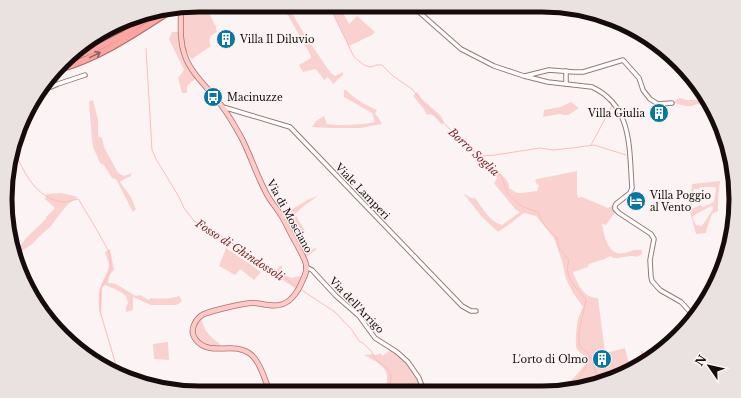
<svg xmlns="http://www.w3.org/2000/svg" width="741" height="398" font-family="'Libre Baskerville',serif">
<rect width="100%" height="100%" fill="#fcf4f4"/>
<g fill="#f9d2cf" fill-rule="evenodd">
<path d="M199 5H205L215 25 216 26V29L217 32 210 36 211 37C208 40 210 43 211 46L192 59C185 54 181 30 183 20 183 19 184 16 185 15L181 17V8Z"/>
<path d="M282 5H287L306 37 330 72 335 76 343 72V75L333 84 328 77 324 80 316 69 303 72 299 65 311 58V56L289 17 285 12Z"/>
<path d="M329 5H339L349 24 357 16 375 32 372 35 349 46Z"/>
<path d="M135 16 137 17 126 24 127 26 92 46 85 47 75 51 81 45Z"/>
<path d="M172 32H178C180 52 183 63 196 78L187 86V93H182L178 78 184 70 169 39Z"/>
<path d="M344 90H346C355 99 365 105 377 110L375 114 378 117 382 124 360 128H331L312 127 316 121 324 116 327 124C341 126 361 125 375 122L372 113 344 97Z"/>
<path d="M417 92 421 98 441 116 444 122 442 125 434 116 430 114 427 115 423 108 413 96Z"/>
<path d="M680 98 686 100H704L706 101 708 106 696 104C688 109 681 104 673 103L677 99Z"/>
<path d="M93 100 98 120V136L102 138 104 147 118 173 124 176 132 173 130 177 126 178 120 182 131 197 136 209 133 212 116 179 112 178 104 165 100 163 93 147 92 140 89 102Z"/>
<path d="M571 102 579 108 568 115H563L560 114 543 117 544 110 560 107Z"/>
<path d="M475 155 479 156 505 178 509 184V188L517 193H522L537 191 539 185 536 183 535 180 537 179 577 171V193L578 198 582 197 608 208 613 205 616 204V211L606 225 602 224C604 235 608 257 624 253 633 251 632 249 642 250V254L637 257C628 253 618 262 610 256L605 259 589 264 588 267 573 272C576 280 582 295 592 297 594 298 596 298 598 298L605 353 625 348 630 369 635 366 633 359 635 360 637 364 644 363 641 358V351H643L646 360 649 361 605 383 567 391H561C566 386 586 366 587 360 587 355 578 354 576 347 575 341 577 321 579 316 580 313 582 310 583 307L573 293 566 279 562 261 554 238 536 216 524 213 511 223 498 232 482 217 463 193 471 198H475C482 207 490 222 502 225L520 212 516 210 496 186 494 183 497 178 496 176Z"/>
<path d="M720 181 718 198V211L712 214 706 231V233L696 234 690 212 692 184ZM702 187H715L716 189 714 202 703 207 700 205 692 209V195L694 189H698ZM711 206 713 207V209L702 226 696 225 693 219V216Z"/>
<path d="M61 193 78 197 67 205 50 227 42 234 31 245 15 255 14 249 21 245 26 238 46 219V217L55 208 45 199 47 194Z"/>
<path d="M318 196 305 205 295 214 305 231 297 236 304 249 307 251H311L314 248 317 249 304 259 281 216 309 199Z"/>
<path d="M226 248 261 272 254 280 240 269 235 275 219 266Z"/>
<path d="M110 249 114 270C110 274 107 278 109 284L111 283 116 284 136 296 140 295 149 300 151 298C159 299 171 299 179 296L182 300 180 303 176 305H151L133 297V310L126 312V307L128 303 126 296C120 290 112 288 105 285L102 287 101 318C98 307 97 293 102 283 104 277 109 271 109 264 108 260 106 256 105 252Z"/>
<path d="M260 262 275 272 280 266H282V273L283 274 291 278 300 276 303 279 298 290 258 264Z"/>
<path d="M200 317 206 331 212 338 219 343 222 348H211L197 341 193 330Z"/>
<path d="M168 342 169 360 154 359 153 344Z"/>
<path d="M391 348 408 362 419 378 424 392H388C386 387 387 382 387 376 386 365 372 360 364 355L372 354 376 355 381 353 382 356 387 353Z"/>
</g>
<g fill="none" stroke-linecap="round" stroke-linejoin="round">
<g stroke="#fcbdb9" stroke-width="1">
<path d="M329 5 354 57 364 65 370 67 377 65H382L393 76 412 89 423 103 459 138 501 175 508 194 521 206 538 212 545 226 557 238 559 248 569 260C568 264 567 269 568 273 570 283 580 292 586 299 584 315 576 332 580 347L586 351 592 359 599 384"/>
<path d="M138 15V16"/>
<path d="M146 48 152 150 156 159 179 197 184 208 194 221 218 234 285 278 297 287"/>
<path d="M591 145 612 106"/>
<path d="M12 148C16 154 18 161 22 167 30 183 43 200 63 202 68 202 73 200 78 199L79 200 98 232 109 252 111 267 108 276 101 288 100 311 118 372"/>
<path d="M480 156 495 155 540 148 553 150 572 148 594 145 626 155"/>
<path d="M300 289 335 312 352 330 359 341 363 343 372 352 375 359 388 369 391 376 390 389 391 392"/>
<path d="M564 391C575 383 587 370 590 356"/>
</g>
<defs>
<g id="minor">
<path d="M411 5 461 49 494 66 524 76 548 82 592 87C633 106 629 149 632 188L630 193 616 204 615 206V209L619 213 651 234 654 239 650 260 651 277 652 281 660 290 681 302 693 315"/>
<path d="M525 76 549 70 574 72H583L623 60 639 78 643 90 650 99 658 104 672 103"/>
<path d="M566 84V71"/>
<path d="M37 93 58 84 85 75"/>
<path d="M223 107 290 127 462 306 471 311H476"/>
<path d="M306 267 312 270 336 296 359 316 375 338 397 352 408 362 419 378 424 392"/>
</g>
<path id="major" d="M181 8C181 24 179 40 185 56 191 73 206 86 217 100 226 110 233 123 240 135 251 155 257 178 269 198 273 204 277 209 281 215 287 225 291 235 297 245 300 251 304 257 306 264 308 271 304 277 301 284 295 297 286 308 269 305 264 305 259 303 254 303 246 302 212 311 204 314 200 316 196 320 194 325 189 336 199 346 210 348 223 350 237 345 249 353 260 360 265 381 270 392"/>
<g id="highway">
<path d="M67 60 91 51 123 35 157 12"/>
<path d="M59 69C100 58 137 32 173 9"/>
</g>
</defs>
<use href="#minor" stroke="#9a7876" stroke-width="5.5"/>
<use href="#major" stroke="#ac706c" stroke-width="6"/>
<use href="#highway" stroke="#ac706c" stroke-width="8"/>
<use href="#minor" stroke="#fff" stroke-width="3.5"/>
<use href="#major" stroke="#fdcac7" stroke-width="4.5"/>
<use href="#highway" stroke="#fca6a1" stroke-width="5.5"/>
</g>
<defs><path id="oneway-shaft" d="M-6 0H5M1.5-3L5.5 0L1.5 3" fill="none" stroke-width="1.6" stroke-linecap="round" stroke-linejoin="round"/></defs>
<use stroke="#95605e" href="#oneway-shaft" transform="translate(95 55) rotate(-26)"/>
<defs>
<symbol id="building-disc" viewBox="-11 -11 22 22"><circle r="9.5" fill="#0976a1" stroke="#fcf4f4"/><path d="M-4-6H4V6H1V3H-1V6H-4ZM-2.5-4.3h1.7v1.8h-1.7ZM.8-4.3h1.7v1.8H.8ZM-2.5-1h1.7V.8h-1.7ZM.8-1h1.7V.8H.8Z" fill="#fff"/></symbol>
<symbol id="bus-disc" viewBox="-11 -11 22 22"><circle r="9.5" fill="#0976a1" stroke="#fcf4f4"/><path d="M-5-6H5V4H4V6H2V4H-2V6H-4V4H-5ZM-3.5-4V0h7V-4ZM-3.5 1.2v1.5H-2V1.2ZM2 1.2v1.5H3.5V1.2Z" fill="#fff"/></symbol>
<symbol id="hotel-disc" viewBox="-11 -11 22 22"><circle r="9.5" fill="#0976a1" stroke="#fcf4f4"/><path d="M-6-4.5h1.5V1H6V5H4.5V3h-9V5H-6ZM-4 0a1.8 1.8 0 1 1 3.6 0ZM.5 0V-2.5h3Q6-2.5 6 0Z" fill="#fff"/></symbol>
</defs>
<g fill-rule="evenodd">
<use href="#building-disc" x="215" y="28" width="22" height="22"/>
<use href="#bus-disc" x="202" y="86" width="22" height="22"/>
<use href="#building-disc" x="648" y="102" width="22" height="22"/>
<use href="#hotel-disc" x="625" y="190" width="22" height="22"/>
<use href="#building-disc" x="591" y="348" width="22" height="22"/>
</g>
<g text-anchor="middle" stroke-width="3" stroke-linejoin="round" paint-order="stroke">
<g font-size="10" fill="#170b0b" stroke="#fcf4f4" text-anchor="start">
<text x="240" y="43">Villa Il Diluvio</text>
<text x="227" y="101">Macinuzze</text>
<text x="645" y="117" text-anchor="end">Villa Giulia</text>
<text x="650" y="199">Villa Poggio<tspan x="650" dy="12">al Vento</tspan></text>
<text x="588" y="363" text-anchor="end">L'orto di Olmo</text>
</g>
<g font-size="10" fill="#170b0b" stroke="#fcf4f4">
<text transform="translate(363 191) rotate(46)" y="4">Viale Lamperi</text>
<text transform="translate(290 216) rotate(61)" y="4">Via di Mosciano</text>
<text transform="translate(357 305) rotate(46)" y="4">Via dell'Arrigo</text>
</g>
<g font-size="11" font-style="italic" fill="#802729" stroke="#fcf4f4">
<text transform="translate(474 152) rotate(43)" y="4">Borro Soglia</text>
<text transform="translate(240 250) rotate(33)" y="4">Fosso di Ghindossoli</text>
</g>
</g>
<path d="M0 0H741V398H0ZM199 12H542A187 187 0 0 1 729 199V199A187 187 0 0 1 542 386H199A187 187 0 0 1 12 199V199A187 187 0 0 1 199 12Z" fill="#eae1e1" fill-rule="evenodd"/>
<path fill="none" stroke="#170b0b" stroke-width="5" d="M199 12H542A187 187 0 0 1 729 199V199A187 187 0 0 1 542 386H199A187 187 0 0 1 12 199V199A187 187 0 0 1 199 12Z"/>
<g transform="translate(709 366) rotate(304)" stroke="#fcf4f4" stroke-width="3" paint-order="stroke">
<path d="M0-3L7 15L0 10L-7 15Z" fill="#170b0b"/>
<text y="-6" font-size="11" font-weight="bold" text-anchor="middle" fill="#170b0b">N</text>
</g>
</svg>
